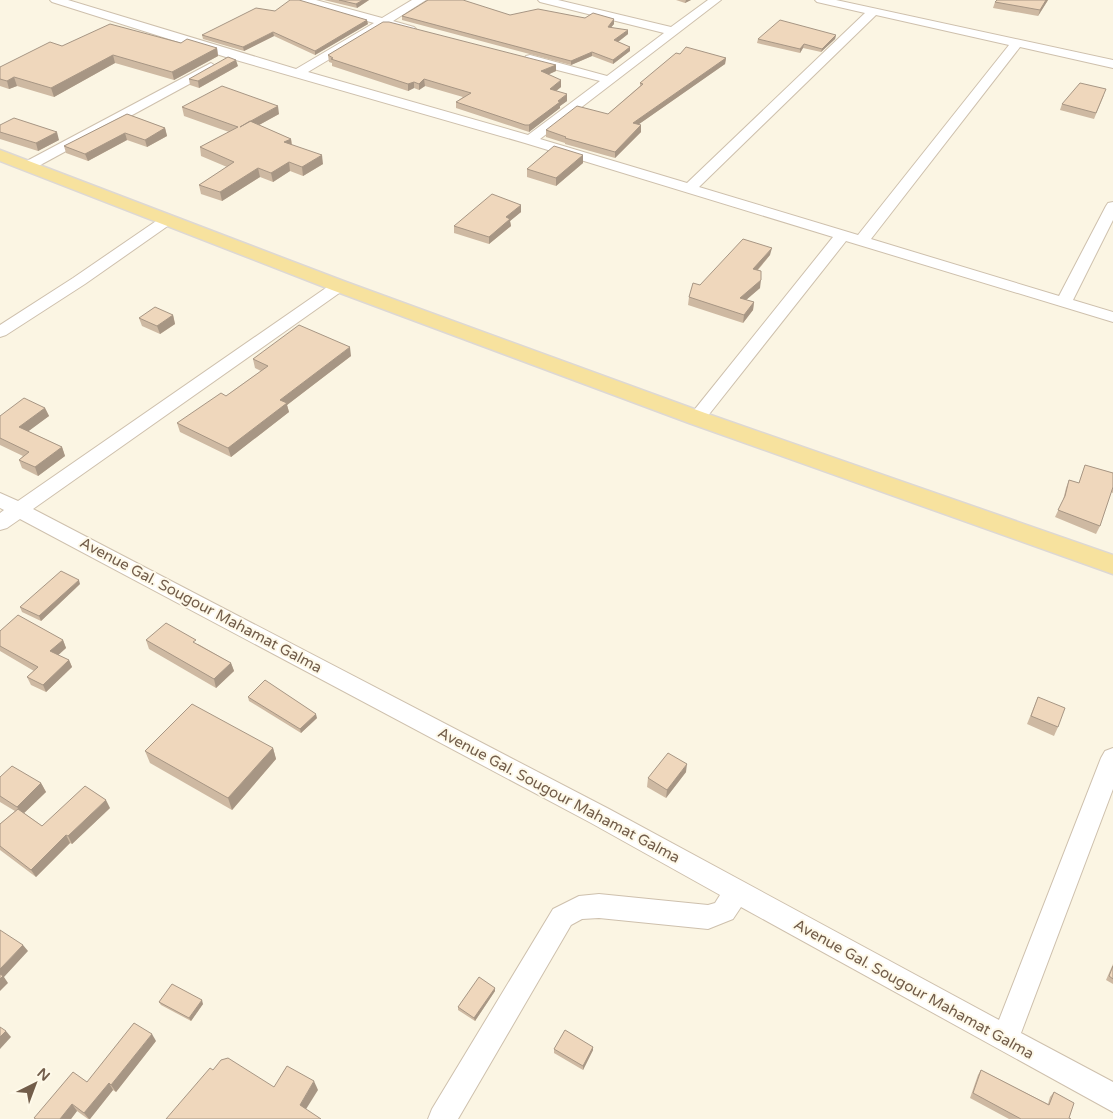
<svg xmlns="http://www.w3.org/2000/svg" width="1113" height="1119" font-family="'Varela Round',sans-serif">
<rect width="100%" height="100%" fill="#fbf5e3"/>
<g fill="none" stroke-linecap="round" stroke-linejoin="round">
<defs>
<g id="minor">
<path d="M50 0H68L296 69 374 23 299 2 297 0H316L382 18 412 0H426L393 21 414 27 416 29 414 31 410 32 385 26 308 72 528 135 600 81 526 62 524 59 526 56 530 55 607 76 664 33 540 2 538 0H558L671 27 708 0H721L540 139 687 183 865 13 817 2 815 0H836L1113 60V68L1020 47 871 239 1059 296 1106 206 1108 203 1113 202V220L1073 300 1113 312V322L846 241 703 422 697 424 691 422 688 418 691 414 833 237 525 143 229 58 52 2ZM876 15 1009 45 858 235 699 187Z"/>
<path d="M211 63 217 67 215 70 33 169 28 170 21 166 23 163Z"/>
<path d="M167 216 172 217 174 220 172 223 85 284 6 335 0 337V325L73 278 162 217Z"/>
<path d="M339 281 345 283 347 286 345 289 33 509 609 809 999 1020 1101 758 1105 751 1113 748V789L1021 1033 1113 1082V1112L741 907 733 919 708 929 599 918 582 919 571 925 458 1119H428L432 1109 553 909 579 896 599 894 708 905 715 903 720 895 591 823 20 519 7 528 0 530V513L4 510 0 508V493L18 501 333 283Z"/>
</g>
<path id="major" d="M0 150 346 282 705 413 1113 555V574L689 423 332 290 0 161Z"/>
</defs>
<use href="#minor" stroke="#cec0ad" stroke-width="2"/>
<use href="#major" stroke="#ddd8d4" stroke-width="3"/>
<use href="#minor" fill="#fff" fill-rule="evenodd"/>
<use href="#major" fill="#f7e29e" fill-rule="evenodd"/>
</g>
<g fill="#ceb9a2">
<path d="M324 0H369L357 8Z"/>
<path d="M676 0H691L685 3Z"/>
<path d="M1048 0 1038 16 993 8 995 2Z"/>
<path d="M510 15 614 19V24L611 27 628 34 618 42 630 47V51L613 64 592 56 571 65 402 20V16Z"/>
<path d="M368 24 315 55 274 36 244 51 203 39 202 35Z"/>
<path d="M836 35 835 39 821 52 803 48 800 53 757 43 758 39Z"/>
<path d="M181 43 217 48 218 56 174 80 115 63 54 97 17 86 9 89 0 86V67L62 46Z"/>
<path d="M680 54 726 58 725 64 639 124 641 132 615 158 565 144V143L546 137V130L608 114 640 86V83Z"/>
<path d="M328 55 556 71 549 74 561 87 556 91 567 101 560 106V108L529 132 526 131 456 108V102L463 97 425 86 419 90 414 88 408 91 332 66V63L329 62Z"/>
<path d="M238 66 199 88 190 85 189 79Z"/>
<path d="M1104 95 1094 119 1060 110 1062 104Z"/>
<path d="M182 107 279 114 259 125 291 139 292 145 323 164 303 176 290 171 273 182 260 177 222 201 201 194 199 185 227 167 201 156 200 147 229 132 184 116Z"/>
<path d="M127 114 165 128 167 136 147 147 127 140 88 161 66 153 64 146Z"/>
<path d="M0 125 59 140 38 151 0 139Z"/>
<path d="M583 155V163L556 186 527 177V169Z"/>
<path d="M521 205V212L510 221 511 226 489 244 454 233V226Z"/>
<path d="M770 255 758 270 760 288 746 300 754 302 753 310 743 323 688 305 689 297 700 285Z"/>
<path d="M173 315 175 324 160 334 142 326 139 318Z"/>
<path d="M351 356 287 405 289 412 231 457 180 432 177 423 226 396 261 371 255 368 253 359Z"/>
<path d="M45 408 49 416 28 431 62 447 65 456 38 476 22 468 19 460 23 456 0 445V416Z"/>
<path d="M1085 465 1113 473V472V493L1111 492 1100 526 1096 534 1055 517 1063 500 1066 488 1069 480 1079 483Z"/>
<path d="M80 584 41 621 22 612 20 607Z"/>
<path d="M0 631 63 640 66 648 58 655 69 660 72 667 46 692 31 685 27 677 34 671 0 651Z"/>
<path d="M146 640 198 644 231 663 234 671 216 688 149 649Z"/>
<path d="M248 697 317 718 301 733 249 701Z"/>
<path d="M1038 697 1058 727 1054 736 1027 724Z"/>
<path d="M273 748 276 759 232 810 150 763 145 751Z"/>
<path d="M686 772 666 798 647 787 648 778Z"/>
<path d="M0 777 41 783 46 792 24 813 42 826 110 808 72 844 70 843 36 877 0 850V824L15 811 0 802Z"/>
<path d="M1113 964V984L1106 980Z"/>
<path d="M495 988V991L475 1021 458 1010V1007Z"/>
<path d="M159 1002 203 1004 191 1021 161 1005Z"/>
<path d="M156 1041 116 1092 113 1090 90 1119H88L77 1111 71 1119H35L34 1118 87 1082Z"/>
<path d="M593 1047V1050L583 1070 554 1053V1049Z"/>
<path d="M981 1070 1048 1104 1050 1097 1054 1092 1069 1118 1071 1119H1009L970 1098 978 1075Z"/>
</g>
<g fill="#a79684">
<path d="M363 0H369L357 8 356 4Z"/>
<path d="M686 0H691L685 3Z"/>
<path d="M1046 0H1048L1038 16 1040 10Z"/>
<path d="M614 19V24L608 31V27Z"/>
<path d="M367 20 368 24 315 55V51Z"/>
<path d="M628 30V34L614 45V40Z"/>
<path d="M273 32 274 36 244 51 243 47Z"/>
<path d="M836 35 835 39 821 52 822 49Z"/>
<path d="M804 44 803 48 800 53V49Z"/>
<path d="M630 47V51L613 64V60Z"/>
<path d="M217 48 218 56 174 80 172 72Z"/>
<path d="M592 52V56L571 65V61Z"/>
<path d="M113 55 115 63 54 97 51 88Z"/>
<path d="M726 58 725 64 632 129 633 123Z"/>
<path d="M236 60 238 66 199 88 198 81Z"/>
<path d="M556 65V71L541 78V71Z"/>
<path d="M14 77 17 86 9 89 7 81Z"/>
<path d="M424 79 425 86 419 90V84Z"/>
<path d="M561 80V87L550 96V89Z"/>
<path d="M414 82V88L408 91V84Z"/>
<path d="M567 94V101L560 106V108L529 132V125Z"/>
<path d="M278 106 279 114 241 135 240 127Z"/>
<path d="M641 125V132L615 158V152Z"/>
<path d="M165 128 167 136 147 147 145 140Z"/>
<path d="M57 132 59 140 38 151 36 143Z"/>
<path d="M125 133 127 140 88 161 85 154Z"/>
<path d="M291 139 292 148 284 142Z"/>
<path d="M322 155 323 164 303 176 302 167Z"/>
<path d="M583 155V163L556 186V178Z"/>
<path d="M289 162 290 171 273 182 271 173Z"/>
<path d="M258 168 260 177 222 201 220 192Z"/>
<path d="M521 205V212L510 221 511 226 489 244V237L506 217Z"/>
<path d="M772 248 770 255 752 276 753 269Z"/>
<path d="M761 280 760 288 739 306 740 298Z"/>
<path d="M754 302 753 310 743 323 744 315Z"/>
<path d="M173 315 175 324 160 334 157 326Z"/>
<path d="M350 347 351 356 287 405 289 412 231 457 228 448 280 400Z"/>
<path d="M45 408 49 416 22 436 19 427Z"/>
<path d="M62 447 65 456 38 476 35 467Z"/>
<path d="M79 580 80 584 41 621 39 616Z"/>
<path d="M63 640 66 648 54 659 50 651Z"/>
<path d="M69 660 72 667 46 692 43 685Z"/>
<path d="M231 663 234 671 216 688 214 679Z"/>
<path d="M316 714 317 718 301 733 300 729Z"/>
<path d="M273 748 276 759 232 810 228 798Z"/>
<path d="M687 764 686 772 666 798 667 790Z"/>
<path d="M41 783 46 792 22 815 17 807Z"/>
<path d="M106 800 110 808 72 844 68 836Z"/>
<path d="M66 835 70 843 36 877 31 870Z"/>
<path d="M23 945 28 951 4 977 8 983 0 991V969Z"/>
<path d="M495 988V991L475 1021 474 1018Z"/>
<path d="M202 1000 203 1004 191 1021 189 1018Z"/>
<path d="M6 1031 11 1037 0 1049V1037Z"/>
<path d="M152 1034 156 1041 116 1092 111 1085Z"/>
<path d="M593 1047V1050L583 1070V1066Z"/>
<path d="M314 1081 318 1090 303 1114 300 1105Z"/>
<path d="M109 1083 113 1090 90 1119H89L84 1113Z"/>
<path d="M72 1104 77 1111 71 1119H60Z"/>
</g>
<g fill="#efd7bc" stroke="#a79684">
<path d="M290 0H299L367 20 315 51 273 32 243 47 202 35 256 8 275 11Z"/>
<path d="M339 0H363L356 4Z"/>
<path d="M428 0H463L510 15 538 9 585 18 593 13 614 19 608 27 628 30 614 40 630 47 613 60 592 52 571 61 402 16Z"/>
<path d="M997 0H1046L1040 10 995 2Z"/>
<path d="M780 20 836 35 822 49 804 44 800 49 758 39Z"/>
<path d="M383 22H389L556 65 541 71 561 80 550 89 567 94 558 101 560 102 529 125H525L456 102 471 93 424 79 419 84 414 82 408 84 331 59 333 58 328 55Z"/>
<path d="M110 24 181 43 187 39 217 48 172 72 113 55 51 88 14 77 7 81 0 79V67L50 42 62 46Z"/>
<path d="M686 47 726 58 633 123 641 125 615 152 565 138 566 137 546 130 577 106 608 114 643 84 640 83 676 53 680 54Z"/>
<path d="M228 57 236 60 198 81 189 79Z"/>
<path d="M1080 83 1106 89 1096 113 1062 104Z"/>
<path d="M222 86 278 106 240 127 250 121 291 139 284 142 322 155 302 167 289 162 271 173 258 168 220 192 199 185 234 162 200 147 238 127 182 107Z"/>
<path d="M127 114 165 128 145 140 125 133 85 154 64 146Z"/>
<path d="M14 118 57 132 36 143 0 132V125Z"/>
<path d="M554 146 583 155 556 178 527 169Z"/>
<path d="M492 194 521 205 506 217 510 219 489 237 454 226Z"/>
<path d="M743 239 772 248 753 269 761 271V280L740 298 754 302 744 315 689 297 693 283 700 285Z"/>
<path d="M155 307 173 315 157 326 139 318Z"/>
<path d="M299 325 350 347 280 400 287 403 228 448 177 423 221 393 226 396 268 366 253 359Z"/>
<path d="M24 398 45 408 19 427 62 447 35 467 19 460 29 452 0 438V416Z"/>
<path d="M1085 465 1113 473V487L1100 526 1058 510 1065 496 1069 480 1079 483Z"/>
<path d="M61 571 79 580 39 616 20 607Z"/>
<path d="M18 615 63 640 50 651 69 660 43 685 27 677 38 667 0 646V631Z"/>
<path d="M166 623 196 640 193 642 231 663 214 679 146 640Z"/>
<path d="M265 680 316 714 300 729 248 697Z"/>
<path d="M1038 697 1065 708 1058 727 1031 716Z"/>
<path d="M192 704 273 748 228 798 145 751Z"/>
<path d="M668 753 687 764 667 790 648 778Z"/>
<path d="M12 766 41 783 17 807 0 796V777Z"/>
<path d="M85 786 106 800 68 836 66 835 31 870 0 846V824L18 809 42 826Z"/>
<path d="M0 930 23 945 0 969Z"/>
<path d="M1113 966V979L1109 976Z"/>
<path d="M0 974 3 976 0 979Z"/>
<path d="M479 977 495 988 474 1018 458 1007Z"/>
<path d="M172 984 202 1000 189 1018 159 1002Z"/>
<path d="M134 1023 152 1034 111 1085 109 1083 84 1113 72 1104 60 1119H36L34 1118 73 1072 87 1082Z"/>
<path d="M0 1027 6 1031 0 1037Z"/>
<path d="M565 1030 593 1047 583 1066 554 1049Z"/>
<path d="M228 1058 274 1087 287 1066 314 1081 300 1105 321 1119H166L210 1068 213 1070 221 1060Z"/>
<path d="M981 1070 1049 1105 1054 1092 1074 1103 1069 1118 1071 1119H1021L973 1093Z"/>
</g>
<g text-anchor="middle" stroke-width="4" stroke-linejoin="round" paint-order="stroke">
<g font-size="15" fill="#725d4a" stroke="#fef9e9">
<text transform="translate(201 605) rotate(28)" y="5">Avenue Gal. Sougour Mahamat Galma</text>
<text transform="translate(559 795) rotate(28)" y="5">Avenue Gal. Sougour Mahamat Galma</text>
<text transform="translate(914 989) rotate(29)" y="5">Avenue Gal. Sougour Mahamat Galma</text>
</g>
</g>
<g transform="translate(35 1084) rotate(42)" stroke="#fef9e9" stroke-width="4" paint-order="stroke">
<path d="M0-4L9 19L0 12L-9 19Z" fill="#725d4a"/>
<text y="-8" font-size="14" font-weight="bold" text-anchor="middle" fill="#725d4a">N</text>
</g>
</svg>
